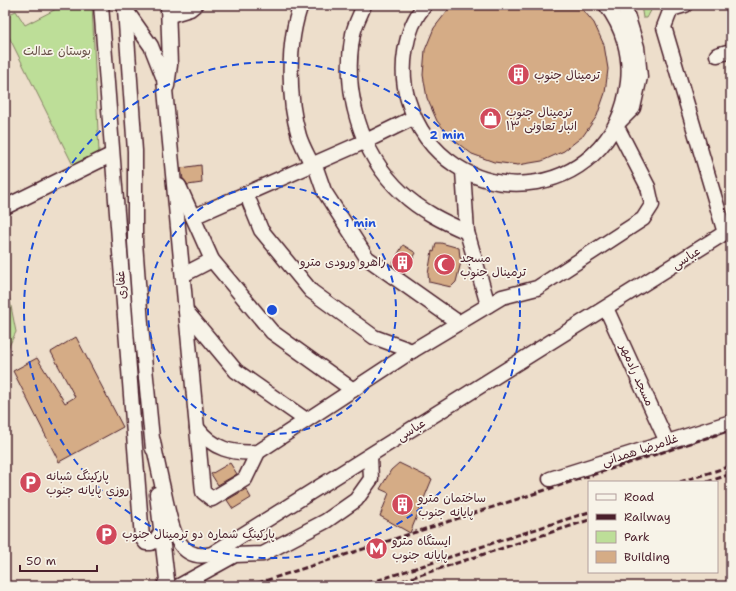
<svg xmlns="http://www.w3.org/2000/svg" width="736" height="591" font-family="'Shantell Sans','Playpen Sans Arabic',sans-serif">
<rect width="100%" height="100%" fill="#eddecb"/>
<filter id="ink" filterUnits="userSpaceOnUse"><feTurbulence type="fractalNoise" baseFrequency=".025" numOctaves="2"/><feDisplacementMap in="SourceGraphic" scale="8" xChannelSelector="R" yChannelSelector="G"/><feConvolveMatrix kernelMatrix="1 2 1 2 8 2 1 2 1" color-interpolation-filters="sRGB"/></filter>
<g filter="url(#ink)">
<g fill="#bdde98" stroke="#847e62">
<path d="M64 5H92L99 152 74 167 5 29V16L16 11 25 25Z"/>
<path d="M641 5H654L647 18H643Z"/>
<path d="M5 288 9 296 16 332 5 354Z"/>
</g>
<g fill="#d5ac86" stroke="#4a1f2b">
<path d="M452 5H579L594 23 604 45 608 69 605 93 597 116 583 136 564 151 542 161 518 165 494 162 472 154 452 139 437 121 427 98 423 75 425 50 434 28Z"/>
<path d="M201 165 202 183 188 185 183 179 181 168Z"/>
<path d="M436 243H441L459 248 460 258H462L456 282 451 287 429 282 428 274 432 251 434 252Z"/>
<path d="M403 245 416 253 404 274 392 265Z"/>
<path d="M76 337 123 427 59 462 13 371 37 358 65 403 75 397 51 352Z"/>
<path d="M230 463 237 474 218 485 211 474Z"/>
<path d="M399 463 432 479 410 533 380 516 389 493 380 489 391 470Z"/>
<path d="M246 489 251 498 233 509 227 500Z"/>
</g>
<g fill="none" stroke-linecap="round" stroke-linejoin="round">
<defs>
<g id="minor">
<path d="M101 5 142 538 146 543H151L156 540 161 532"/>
<path d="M301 5C287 41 288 100 299 136 302 146 308 156 312 165"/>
<path d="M364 5C361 14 355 24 353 34 342 90 360 154 402 193 421 211 444 222 467 232"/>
<path d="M425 5C404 29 399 71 408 100 445 221 614 207 628 82 631 55 623 27 606 5"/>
<path d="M685 5 671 9 664 27 725 233"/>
<path d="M125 9 151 46 164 79 203 492 212 499 245 479 258 452 412 351 502 297 537 288 643 219 652 205 648 187 616 125"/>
<path d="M125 9 135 151V242L142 337 153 449"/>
<path d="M170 15 190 9 195 5"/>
<path d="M717 55 731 51"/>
<path d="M167 86 170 65 168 5"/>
<path d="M620 121 633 108 640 77 637 47 624 5"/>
<path d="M317 171 324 191 367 258 459 323"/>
<path d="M463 171 467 232 488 305"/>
<path d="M179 186 212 260 272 332 353 390"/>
<path d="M250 203 261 230 311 291 374 337 412 351"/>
<path d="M5 207 111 155"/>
<path d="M193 217 366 141 413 118"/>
<path d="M183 275 212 260"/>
<path d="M606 308 667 442"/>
<path d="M186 311 236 371 306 420"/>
<path d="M197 428C213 449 232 454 258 452"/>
<path d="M153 441C156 458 160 475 164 493 170 518 174 564 212 554L731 229"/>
<path d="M550 479 731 422"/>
<path d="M157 494 167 580 164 586"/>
<path d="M179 586 235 555 263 554 326 521 356 500 371 479 370 456"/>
</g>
</defs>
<use href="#minor" stroke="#4a1f2b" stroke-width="17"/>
<use href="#minor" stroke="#f7f3e8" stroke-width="14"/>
<g stroke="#4a1f2b" stroke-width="3" stroke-dasharray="6 3" stroke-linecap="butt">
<path d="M680 482 731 466"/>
<path d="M707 482 731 474"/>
<path d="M249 586 731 430"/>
<path d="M360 586 589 512"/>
<path d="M386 586 589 520"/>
</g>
</g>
</g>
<g fill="none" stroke="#1d4ed8" stroke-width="2" stroke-dasharray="7 5">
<circle cx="272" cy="310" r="124"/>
<circle cx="272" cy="310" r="248"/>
</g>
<defs>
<symbol id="building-disc" viewBox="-11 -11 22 22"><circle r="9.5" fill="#d1495b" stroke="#f7f3e8"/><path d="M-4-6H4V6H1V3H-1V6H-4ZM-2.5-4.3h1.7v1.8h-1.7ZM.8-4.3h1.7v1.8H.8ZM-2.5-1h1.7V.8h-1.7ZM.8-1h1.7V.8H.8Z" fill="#fff"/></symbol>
<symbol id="shop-disc" viewBox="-11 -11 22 22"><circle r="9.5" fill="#d1495b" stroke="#f7f3e8"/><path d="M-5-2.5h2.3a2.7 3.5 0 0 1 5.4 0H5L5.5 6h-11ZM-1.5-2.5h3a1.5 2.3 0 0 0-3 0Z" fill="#fff"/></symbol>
<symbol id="mosque-disc" viewBox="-11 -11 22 22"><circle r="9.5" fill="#d1495b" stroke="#f7f3e8"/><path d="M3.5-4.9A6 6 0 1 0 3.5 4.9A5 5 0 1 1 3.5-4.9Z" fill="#fff"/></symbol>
<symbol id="parking-disc" viewBox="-11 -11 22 22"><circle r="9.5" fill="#d1495b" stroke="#f7f3e8"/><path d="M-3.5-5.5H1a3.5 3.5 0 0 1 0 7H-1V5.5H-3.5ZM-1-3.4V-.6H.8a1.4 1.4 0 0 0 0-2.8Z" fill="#fff"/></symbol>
<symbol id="metro-disc" viewBox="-11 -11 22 22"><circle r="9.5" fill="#d1495b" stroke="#f7f3e8"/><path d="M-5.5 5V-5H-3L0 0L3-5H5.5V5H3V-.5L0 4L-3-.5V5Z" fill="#fff"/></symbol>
</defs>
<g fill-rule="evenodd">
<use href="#building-disc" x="506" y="62" width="25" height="25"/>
<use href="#shop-disc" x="478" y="106" width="25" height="25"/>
<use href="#building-disc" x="390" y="250" width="25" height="25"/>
<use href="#mosque-disc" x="432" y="252" width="25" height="25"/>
<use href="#parking-disc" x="18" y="470" width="25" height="25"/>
<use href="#building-disc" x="390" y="492" width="25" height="25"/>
<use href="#parking-disc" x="94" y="522" width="25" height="25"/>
<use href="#metro-disc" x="364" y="536" width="25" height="25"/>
</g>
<g text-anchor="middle" stroke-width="3.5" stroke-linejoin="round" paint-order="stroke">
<g font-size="12" fill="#674f46" stroke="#f7f3e8">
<text x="57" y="55">بوستان عدالت</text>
</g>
<g font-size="12" fill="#4a1f2b" stroke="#f7f3e8" text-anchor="start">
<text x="534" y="79">ترمینال جنوب</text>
<text x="506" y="116">ترمینال جنوب<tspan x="506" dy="14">انبار تعاونی ۱۳</tspan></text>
<text x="460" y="262">مسجد<tspan x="460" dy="14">ترمینال جنوب</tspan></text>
<text x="386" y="266" text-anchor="end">راهرو ورودی مترو</text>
<text x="46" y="480">پارکینگ شبانه<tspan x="46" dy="14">روزی پایانه جنوب</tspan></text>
<text x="418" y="502">ساختمان مترو<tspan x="418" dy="14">پایانه جنوب</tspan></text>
<text x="122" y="538">پارکینگ شماره دو ترمینال جنوب</text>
<text x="392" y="545">ایستگاه مترو<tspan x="392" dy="14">پایانه جنوب</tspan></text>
</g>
<g font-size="12" fill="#4a1f2b" stroke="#f7f3e8">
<text transform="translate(686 258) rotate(-32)" y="4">عباسی</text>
<text transform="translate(121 285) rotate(-94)" y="4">غفاری</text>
<text transform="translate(637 375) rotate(66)" y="4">مسجد رادمهر</text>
<text transform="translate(411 430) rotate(-32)" y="4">عباسی</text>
<text transform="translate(640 450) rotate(-18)" y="4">غلامرضا همدانی</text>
</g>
</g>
<circle cx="272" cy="310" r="6" fill="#1d4ed8" stroke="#f7f3e8" stroke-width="2"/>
<g font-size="12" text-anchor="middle" font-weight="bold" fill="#1d4ed8" stroke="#f7f3e8" stroke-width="3.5" stroke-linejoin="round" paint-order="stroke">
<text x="447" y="139">2 min</text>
<text x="360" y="227">1 min</text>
</g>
<rect width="736" height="591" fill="none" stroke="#f7f3e8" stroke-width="20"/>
<rect x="10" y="10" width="716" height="571" fill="none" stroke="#4a1f2b" stroke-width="1.5" filter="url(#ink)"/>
<rect x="588" y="481" width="130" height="92" fill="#f7f3e8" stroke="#b29e9c"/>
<rect x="596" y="494" width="20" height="6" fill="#f7f3e8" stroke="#b29e9c"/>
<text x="624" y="501" font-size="12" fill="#4a1f2b">Road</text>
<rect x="596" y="514" width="20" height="6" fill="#4a1f2b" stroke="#b29e9c"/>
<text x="624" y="521" font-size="12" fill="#4a1f2b">Railway</text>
<rect x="596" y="531" width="20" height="12" fill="#bdde98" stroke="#b29e9c"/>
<text x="624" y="541" font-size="12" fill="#4a1f2b">Park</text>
<rect x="596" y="551" width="20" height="12" fill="#d5ac86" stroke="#b29e9c"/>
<text x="624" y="561" font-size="12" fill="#4a1f2b">Building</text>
<path d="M20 565v6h77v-6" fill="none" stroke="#4a1f2b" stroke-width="2"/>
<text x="26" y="565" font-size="12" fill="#4a1f2b" stroke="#f7f3e8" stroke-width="3" paint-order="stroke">50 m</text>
</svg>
